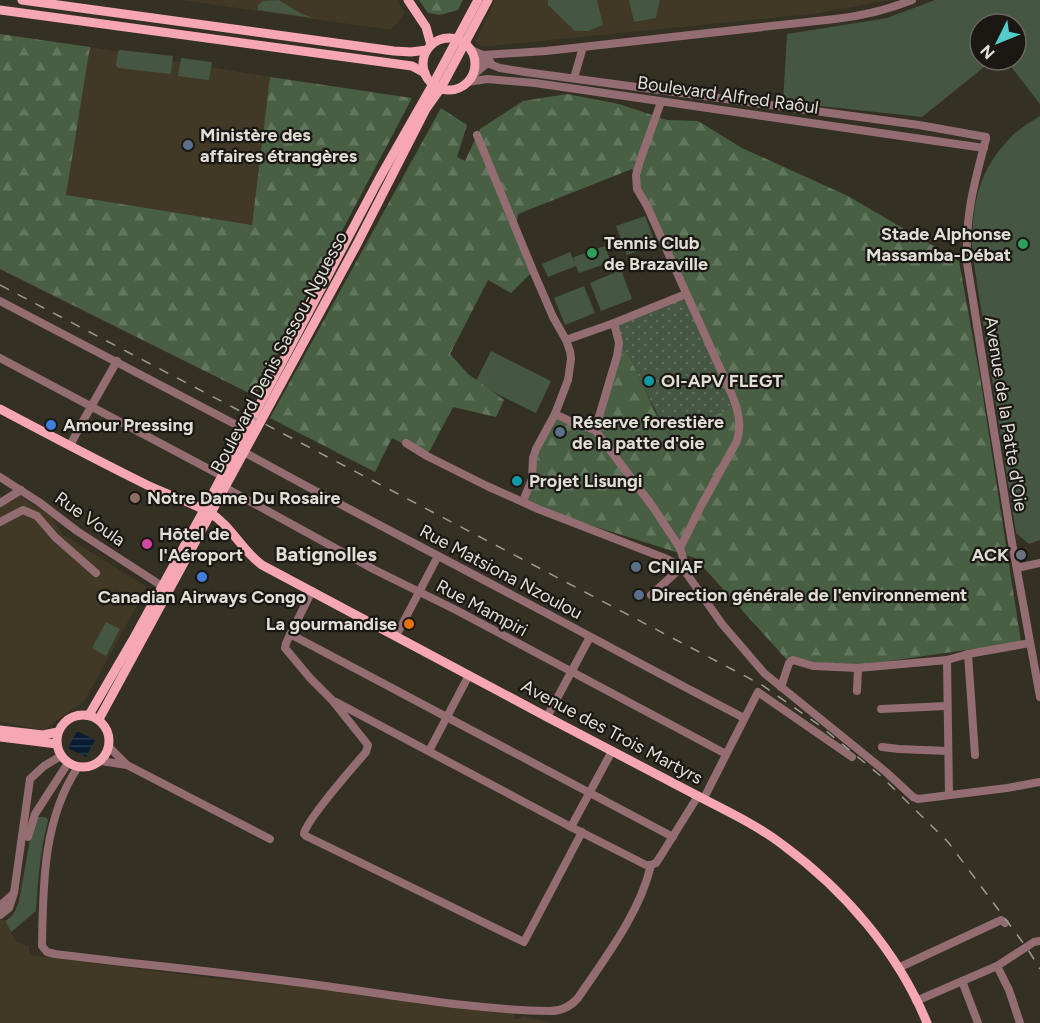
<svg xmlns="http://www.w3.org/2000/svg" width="1040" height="1023" font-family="Figtree,sans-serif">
<defs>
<pattern id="forest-firs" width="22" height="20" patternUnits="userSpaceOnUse" patternTransform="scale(1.5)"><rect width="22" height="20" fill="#485f44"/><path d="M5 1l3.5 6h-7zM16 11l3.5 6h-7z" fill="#62765e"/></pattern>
<pattern id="garden-dots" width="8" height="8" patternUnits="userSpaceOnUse" patternTransform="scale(1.5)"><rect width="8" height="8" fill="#455642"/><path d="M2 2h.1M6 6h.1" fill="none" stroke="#606e5d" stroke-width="1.8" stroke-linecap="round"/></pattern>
<pattern id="water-rules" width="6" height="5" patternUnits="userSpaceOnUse" patternTransform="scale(1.5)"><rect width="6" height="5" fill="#071b31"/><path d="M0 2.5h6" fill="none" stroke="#2b3c4e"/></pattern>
</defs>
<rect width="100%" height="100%" fill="#353024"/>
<g fill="#413926">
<path d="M181 0H397L405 13 391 30Z"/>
<path d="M495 0H890L813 14 481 47 476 41Z"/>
<path d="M90 47 270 77 252 225 66 195Z"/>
<path d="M19 495 52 517 62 534 147 587 85 700 44 730 0 722V508Z"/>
<path d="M3 919 17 942 29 946V955L218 979 305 987 514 1013V1019H521L522 1016 554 1023H0V920Z"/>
</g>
<g fill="#455642">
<path d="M279 0 300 13 313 18 258 10V5L263 1Z"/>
<path d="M548 0H597L603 25 588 31H575L548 5Z"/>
<path d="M629 0H660L656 18 634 22Z"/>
<path d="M935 0H1040V104L1006 60H1016V24H980V60H993L922 117 783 102 787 34 887 18Z"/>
<path d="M120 50 173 56 171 74 118 68 116 65 118 51Z"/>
<path d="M181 58 212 62 209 80 178 76Z"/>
<path d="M1040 116V540L1029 544 1016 533 972 251C972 203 978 170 1013 135 1021 127 1031 122 1040 116Z"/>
<path d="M645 216 656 245 627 255 616 226Z"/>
<path d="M605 246 611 262 579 273 576 266 548 277 542 264 570 252 575 263 574 257Z"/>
<path d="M621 270 632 299 601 311 590 283Z"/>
<path d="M584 286 595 313 565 325 554 298Z"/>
<path d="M491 351 551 381 536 413 475 383Z"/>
<path d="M106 622 120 629 106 656 92 648Z"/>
<path d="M36 817H43L47 818 48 821C40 851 38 880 36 911L11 932 5 921C13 917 16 910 19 901L30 840Z"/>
</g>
<g fill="url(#forest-firs)">
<path d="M419 0H463L458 10 440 15 428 13Z"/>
<path d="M0 34 90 47 66 195 252 225 270 77 412 98 255 396 0 269Z"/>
<path d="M567 94 619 104 667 120 698 121 742 148 848 196 959 261 980 377 1021 642 848 667 786 659 695 558 536 508 523 501 533 458 555 414 595 430 619 343 630 357 654 410 668 435 683 288 632 169 518 214 516 227 534 270 511 293 488 280 450 354 468 374 504 400 496 417 453 407 427 456 392 438 375 472 270 418 441 108 467 125 457 157 465 161 480 129 523 101Z"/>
</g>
<path fill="url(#garden-dots)" d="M686 294 735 407 668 435 641 382 630 357 619 343 614 323Z"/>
<path fill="url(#water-rules)" d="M77 731 95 740 86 757 68 748Z"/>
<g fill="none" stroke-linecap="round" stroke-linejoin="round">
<g stroke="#946d72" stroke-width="8">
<path d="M471 50 483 55 546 51 835 19C862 16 887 10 912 0"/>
<path d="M474 58 500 68 525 72 919 125 986 137V139C974 184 965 215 967 263L1011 537 1040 697"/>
<path d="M472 76 490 61"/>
<path d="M574 78 583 47"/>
<path d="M468 82 487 79 535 83 984 148"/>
<path d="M661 102 640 161 636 175 637 189 647 206 732 395C738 410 742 424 737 441L701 506 680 548"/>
<path d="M477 135 534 273 553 317 566 340 570 351 571 359 568 380 555 414 536 449 533 458 532 479 523 501"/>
<path d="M0 301 246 430"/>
<path d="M614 323 686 294"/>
<path d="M566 340 614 323 619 343 617 356 595 430"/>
<path d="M0 358 222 476"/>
<path d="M555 414 572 422 595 430 653 507 680 548 684 561 682 567 651 595"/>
<path d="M406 443 427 456 487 486 538 509 667 559 682 567 722 624 764 673 886 772 913 797 918 799 1007 788 1040 782"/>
<path d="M70 446 79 428 117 361"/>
<path d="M244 452C332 501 422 547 512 595 590 636 666 678 744 718"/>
<path d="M0 477 39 502 77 531 162 586"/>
<path d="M224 487 375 570 456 610 726 754"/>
<path d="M0 503 21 490"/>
<path d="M0 522 23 510 37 516 55 537 96 573"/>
<path d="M1017 568 1040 563"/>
<path d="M312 591 286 643 285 648 310 678 332 700 368 745 366 752C354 766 306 820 304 834L306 836 524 942 582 832"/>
<path d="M290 634 673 837"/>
<path d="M396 636 438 556"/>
<path d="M968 654 975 755"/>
<path d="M947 660 949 794"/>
<path d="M781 687 789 663 793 660 813 666 858 668 947 660 968 654 1030 643"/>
<path d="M857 691 858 668"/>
<path d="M336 702 571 827 646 865H651"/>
<path d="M881 709 947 706"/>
<path d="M547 717 590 637"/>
<path d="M109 747 127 765"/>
<path d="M882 747 899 749 948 751"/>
<path d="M429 751 469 675"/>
<path d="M101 761 127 765 270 839"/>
<path d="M78 767C43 819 43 885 42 946L47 952 55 954C143 965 231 973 318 985 395 995 473 1010 550 1011 561 1011 571 1006 578 998 605 958 640 913 651 865L656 863 660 857 698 796"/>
<path d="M704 798 758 692 852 757"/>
<path d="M571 827 612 751"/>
<path d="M28 837 35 814 68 763"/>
<path d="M0 906 12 895"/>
<path d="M0 915 9 908 14 893 30 779 44 766 61 756"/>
<path d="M997 966 1009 990 1020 1023"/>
<path d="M898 968 997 922 1001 920 1005 923"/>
<path d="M962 981 978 1023"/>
<path d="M916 1001 997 966 1034 942 1040 941"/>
</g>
<g stroke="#f6a7b3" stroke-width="9">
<path d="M22 0 394 51 411 52 427 50"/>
<path d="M408 0 426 27 431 45"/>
<path d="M0 10 412 66 425 73"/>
<circle cx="449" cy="64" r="26"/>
<path d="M0 409C49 435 98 461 147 485 168 495 191 502 210 513 231 525 242 551 262 565 357 616 452 666 547 717 597 743 647 769 696 795 725 810 757 825 783 845 844 890 898 952 927 1023"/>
<circle cx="83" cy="741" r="26"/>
<path d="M89 715 135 636 204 510 379 179 433 84 478 0"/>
<path d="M99 719 356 246 426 109 441 88 488 0"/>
<path d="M0 730 43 735 58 732"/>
<path d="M0 737 57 744"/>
</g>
<path stroke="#9e9a91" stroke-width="1.5" stroke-dasharray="10 10" stroke-linecap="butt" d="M0 285 762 685 819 725 882 777 948 842 1027 948 1040 969"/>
</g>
<g fill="#5c6f8a" stroke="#1b1813" stroke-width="2">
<circle cx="188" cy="145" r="6"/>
<circle cx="560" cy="432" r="6"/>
<circle cx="636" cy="567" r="6"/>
<circle cx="639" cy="595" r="6"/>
</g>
<g fill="#2e9e5b" stroke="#1b1813" stroke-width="2">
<circle cx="1023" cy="244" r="6"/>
<circle cx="592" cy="253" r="6"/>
</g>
<g fill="#0f9aa8" stroke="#1b1813" stroke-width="2">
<circle cx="649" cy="381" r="6"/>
<circle cx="517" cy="481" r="6"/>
</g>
<g fill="#3f7fe0" stroke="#1b1813" stroke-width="2">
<circle cx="51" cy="425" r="6"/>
<circle cx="202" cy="577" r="6"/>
</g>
<circle fill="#8d6e63" stroke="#1b1813" stroke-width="2" cx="135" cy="498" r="6"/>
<circle fill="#d1479c" stroke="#1b1813" stroke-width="2" cx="147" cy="544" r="6"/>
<circle fill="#6b7280" stroke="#1b1813" stroke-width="2" cx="1021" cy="555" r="6"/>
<circle fill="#e8710a" stroke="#1b1813" stroke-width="2" cx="409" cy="624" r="6"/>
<g text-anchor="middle" stroke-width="4.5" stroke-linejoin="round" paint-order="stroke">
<g font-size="18" fill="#e1ded6" stroke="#1b1813">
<text transform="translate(728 95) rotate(8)" y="6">Boulevard Alfred Raôul</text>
<text transform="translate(279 352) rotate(-62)" y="6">Boulevard Denis Sassou-Nguesso</text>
<text transform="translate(1006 414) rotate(81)" y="6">Avenue de la Patte d'Oie</text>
<text transform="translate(90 519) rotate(35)" y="6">Rue Voula</text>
<text transform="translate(501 572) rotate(28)" y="6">Rue Matsiona Nzoulou</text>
<text transform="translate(482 608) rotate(28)" y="6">Rue Mampiri</text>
<text transform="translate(612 732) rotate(28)" y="6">Avenue des Trois Martyrs</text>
</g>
<g font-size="18" font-weight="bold" fill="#e1ded6" stroke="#1b1813" text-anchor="start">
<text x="200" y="141">Ministère des<tspan x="200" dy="21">affaires étrangères</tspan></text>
<text x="1011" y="240" text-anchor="end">Stade Alphonse<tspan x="1011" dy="21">Massamba-Débat</tspan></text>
<text x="604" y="249">Tennis Club<tspan x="604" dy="21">de Brazaville</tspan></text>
<text x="661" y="387">OI-APV FLEGT</text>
<text x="572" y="428">Réserve forestière<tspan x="572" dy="21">de la patte d'oie</tspan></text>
<text x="63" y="431">Amour Pressing</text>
<text x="529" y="487">Projet Lisungi</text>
<text x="147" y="504">Notre Dame Du Rosaire</text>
<text x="159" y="540">Hôtel de<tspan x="159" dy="21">l'Aéroport</tspan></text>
<text x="1009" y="561" text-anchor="end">ACK</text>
<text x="648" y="573">CNIAF</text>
<text x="651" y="601">Direction générale de l'environnement</text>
<text x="202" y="603" text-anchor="middle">Canadian Airways Congo</text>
<text x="397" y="630" text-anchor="end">La gourmandise</text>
</g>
<g font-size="20" font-weight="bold" fill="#e1ded6" stroke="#1b1813">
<text x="326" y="561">Batignolles</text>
</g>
</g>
<g transform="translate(998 42) rotate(227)"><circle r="28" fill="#1b1813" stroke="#6a6761" stroke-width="1.5"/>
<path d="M0-4.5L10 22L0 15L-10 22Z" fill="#52cdcc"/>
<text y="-9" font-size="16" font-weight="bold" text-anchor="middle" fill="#e1ded6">N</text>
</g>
</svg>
